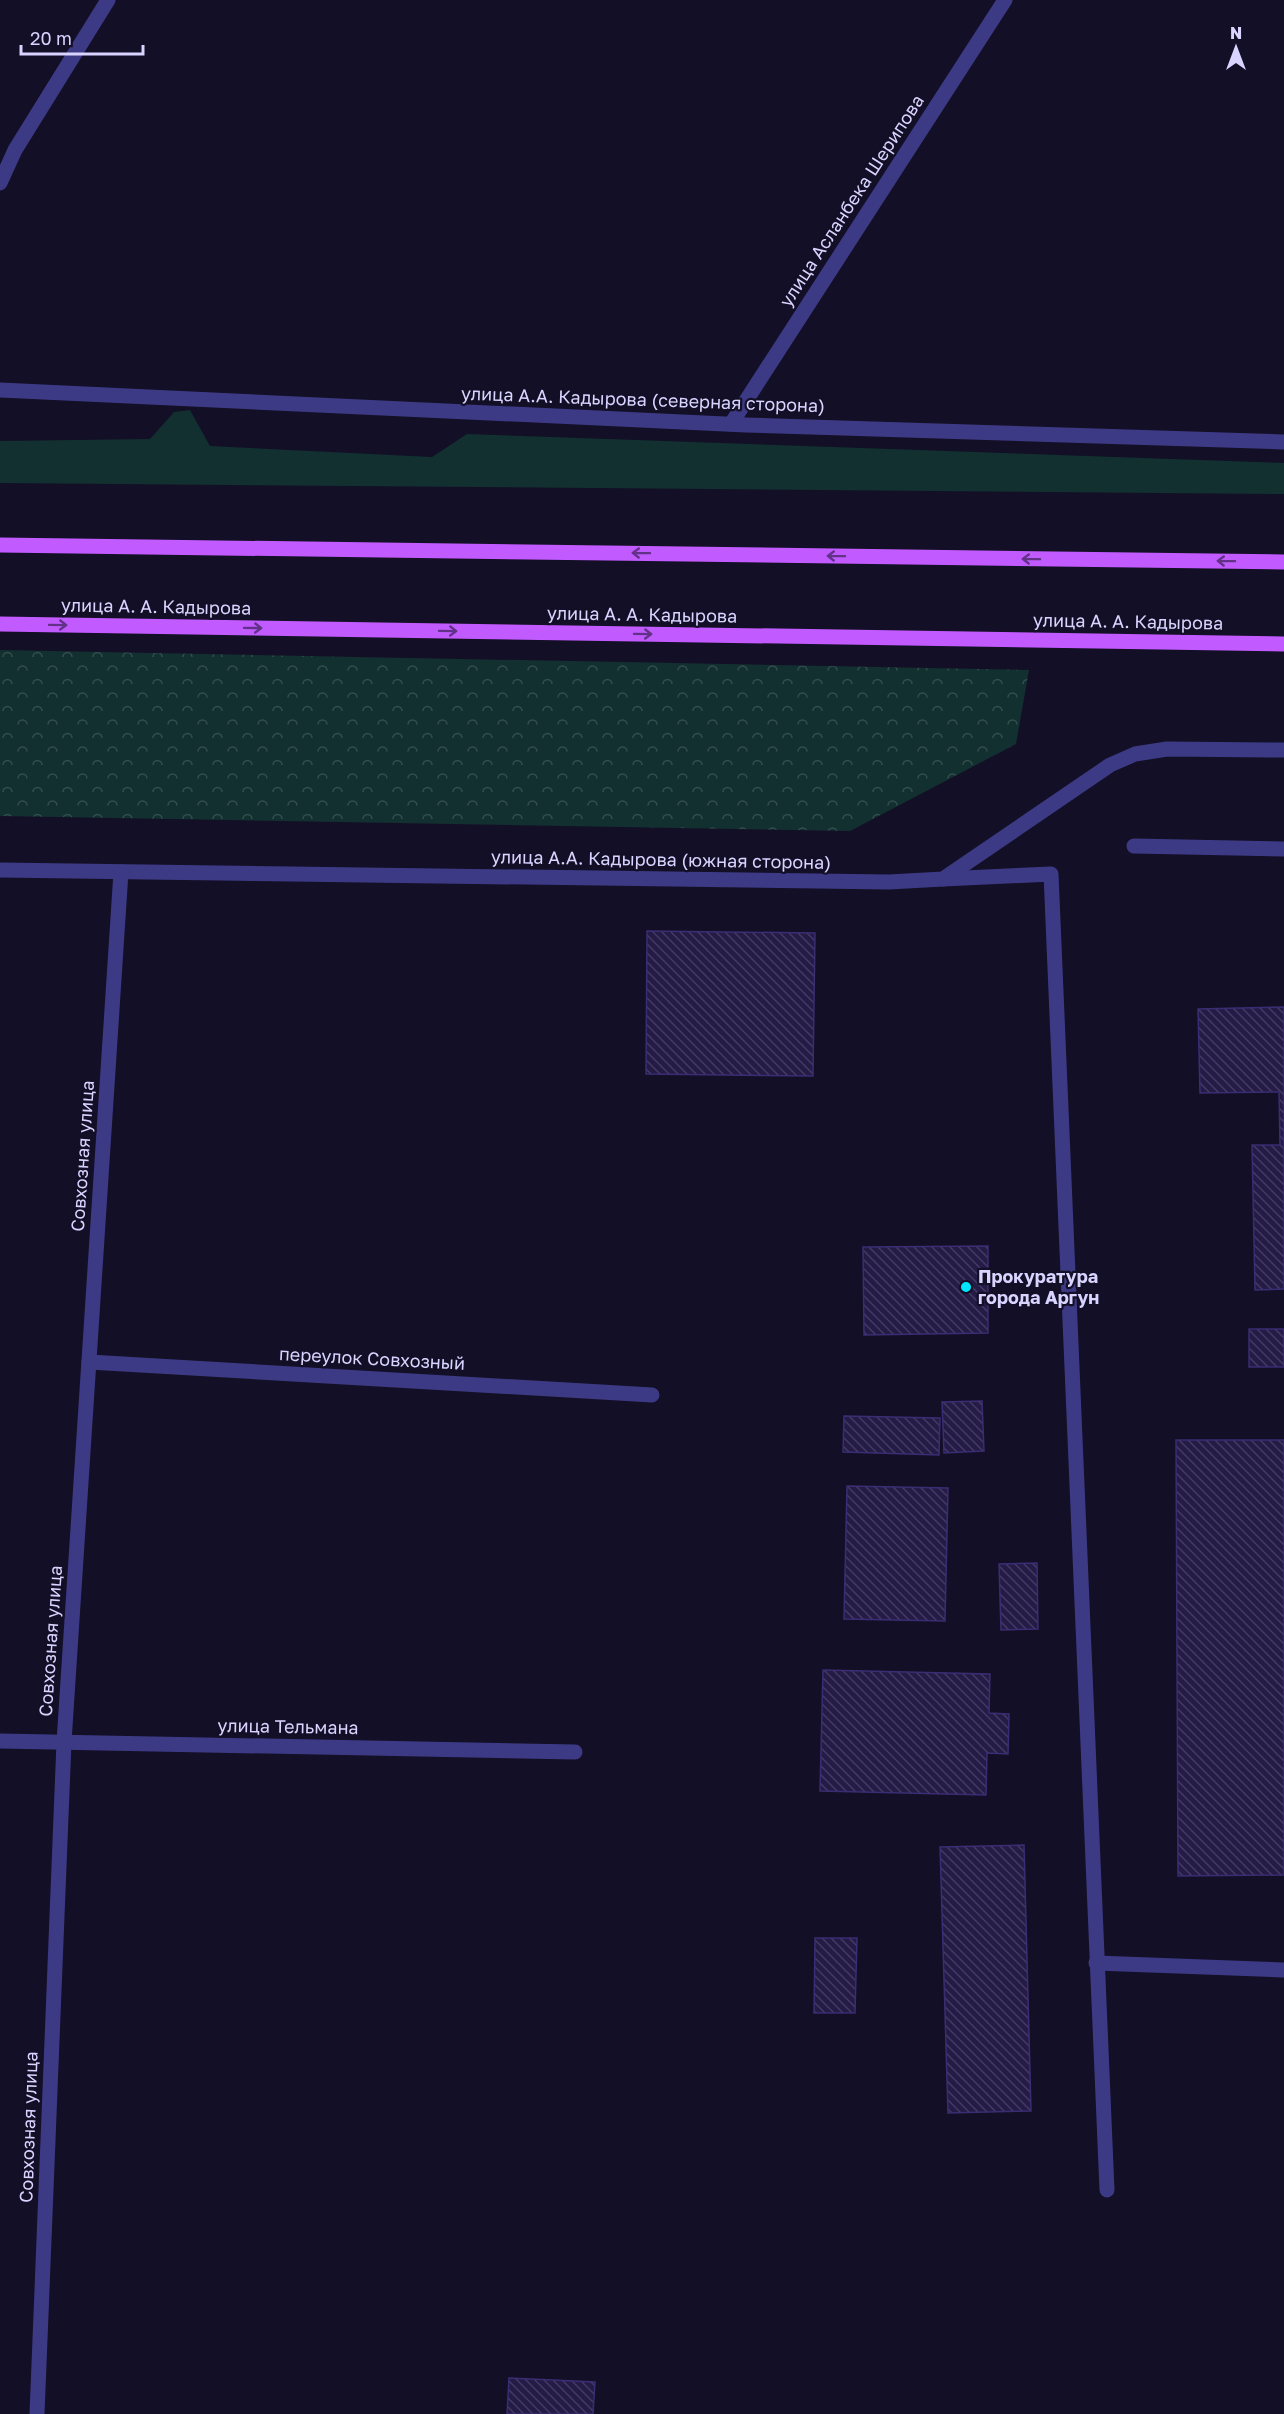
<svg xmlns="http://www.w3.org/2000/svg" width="1284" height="2414" font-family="'Golos Text',sans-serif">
<defs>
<pattern id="forest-crowns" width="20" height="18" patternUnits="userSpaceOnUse" patternTransform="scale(1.5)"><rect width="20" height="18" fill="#12302f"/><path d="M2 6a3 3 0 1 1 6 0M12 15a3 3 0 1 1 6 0" fill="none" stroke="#344d4e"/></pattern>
<pattern id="building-back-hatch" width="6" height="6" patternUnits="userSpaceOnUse" patternTransform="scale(1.5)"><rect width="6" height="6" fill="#241b47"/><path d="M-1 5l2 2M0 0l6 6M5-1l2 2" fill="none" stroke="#433b63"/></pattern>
</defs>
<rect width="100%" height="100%" fill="#130f26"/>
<path fill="#12302f" d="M190 410 210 446 432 457 467 434 1284 463V494L0 483V441L150 439 174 412Z"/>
<path fill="url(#forest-crowns)" d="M0 650 1029 670 1016 744 850 831 0 816Z"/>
<g fill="url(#building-back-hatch)" stroke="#3b2d73" stroke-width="1.5">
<path d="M647 931 815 933 813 1076 646 1074Z"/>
<path d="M1284 1007V1289L1255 1290 1252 1145H1280L1279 1092 1200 1093 1198 1009Z"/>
<path d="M988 1246V1333L864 1335 863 1247Z"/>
<rect x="1249" y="1329" width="35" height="38"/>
<path d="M982 1401 984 1451 944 1453 942 1402Z"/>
<path d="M844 1416 940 1418 939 1455 843 1452Z"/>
<path d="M1176 1440H1284V1875L1178 1876Z"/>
<path d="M847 1486 948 1488 945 1621 844 1619Z"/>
<path d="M1037 1563 1038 1629 1001 1630 999 1564Z"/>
<path d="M823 1670 990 1674 989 1713 1009 1714 1008 1754 987 1753 986 1795 820 1791Z"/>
<path d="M1024 1845 1031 2111 948 2113 940 1847Z"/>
<path d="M815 1938H857L855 2013H814Z"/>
<path d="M509 2378 595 2382 593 2414H507Z"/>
</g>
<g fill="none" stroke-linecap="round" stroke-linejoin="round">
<g stroke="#3d3a85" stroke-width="15">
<path d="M0 183 15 150 108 0"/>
<path d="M0 390 746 425 1284 442"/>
<path d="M731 424 1005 0"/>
<path d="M1134 846 1284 849"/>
<path d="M0 870 889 882 943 879 1110 765 1135 754 1167 749 1284 750"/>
<path d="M943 879 1051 874 1107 2190"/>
<path d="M89 1362 652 1395"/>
<path d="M0 1741 575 1752"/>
<path d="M1096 1963 1284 1970"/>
<path d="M37 2414 64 1742 121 872"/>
</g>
<g stroke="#c25bff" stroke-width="15">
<path d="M0 545 1284 562"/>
<path d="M0 624 1284 644"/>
</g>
</g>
<defs><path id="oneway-shaft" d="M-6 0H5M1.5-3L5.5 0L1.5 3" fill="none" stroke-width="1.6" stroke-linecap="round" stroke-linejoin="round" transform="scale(1.5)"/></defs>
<g stroke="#623188">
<use href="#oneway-shaft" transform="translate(641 553) rotate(-179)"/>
<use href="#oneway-shaft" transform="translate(836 556) rotate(-179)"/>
<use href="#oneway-shaft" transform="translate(1031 559) rotate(-179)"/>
<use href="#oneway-shaft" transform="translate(1226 561) rotate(-179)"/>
<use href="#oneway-shaft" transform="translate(58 625) rotate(1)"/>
<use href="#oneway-shaft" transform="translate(253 628) rotate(1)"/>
<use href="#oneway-shaft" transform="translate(448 631) rotate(1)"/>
<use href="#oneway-shaft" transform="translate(643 634) rotate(1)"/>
</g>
<circle fill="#00e5ff" stroke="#130f26" stroke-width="2" cx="966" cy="1287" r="6"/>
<g text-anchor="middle" stroke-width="4.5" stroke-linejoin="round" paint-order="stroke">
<g font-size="18" fill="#d9d4ff" stroke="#130f26">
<text transform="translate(852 201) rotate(-57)" y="6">улица Асланбека Шерипова</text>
<text transform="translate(643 400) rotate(2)" y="6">улица А.А. Кадырова (северная сторона)</text>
<text transform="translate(156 607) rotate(1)" y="6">улица А. А. Кадырова</text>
<text transform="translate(642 615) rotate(1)" y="6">улица А. А. Кадырова</text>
<text transform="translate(1128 622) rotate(1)" y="6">улица А. А. Кадырова</text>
<text transform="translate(661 860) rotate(1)" y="6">улица А.А. Кадырова (южная сторона)</text>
<text transform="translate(83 1156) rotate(-86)" y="6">Совхозная улица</text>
<text transform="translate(372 1359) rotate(3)" y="6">переулок Совхозный</text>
<text transform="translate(51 1641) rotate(-86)" y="6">Совхозная улица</text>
<text transform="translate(288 1727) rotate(1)" y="6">улица Тельмана</text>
<text transform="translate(29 2127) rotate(-88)" y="6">Совхозная улица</text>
</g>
<g font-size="18" font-weight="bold" fill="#d9d4ff" stroke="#130f26" text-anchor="start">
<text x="978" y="1283">Прокуратура<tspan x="978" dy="21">города Аргун</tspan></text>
</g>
</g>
<g transform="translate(1236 48)" stroke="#130f26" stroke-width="4.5" paint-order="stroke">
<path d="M0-4.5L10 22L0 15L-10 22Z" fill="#d9d4ff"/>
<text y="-9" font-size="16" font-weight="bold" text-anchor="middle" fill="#d9d4ff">N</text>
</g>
<path d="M21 45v9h122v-9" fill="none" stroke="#d9d4ff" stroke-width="3"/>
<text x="30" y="45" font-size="18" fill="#d9d4ff" stroke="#130f26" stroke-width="4.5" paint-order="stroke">20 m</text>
</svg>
